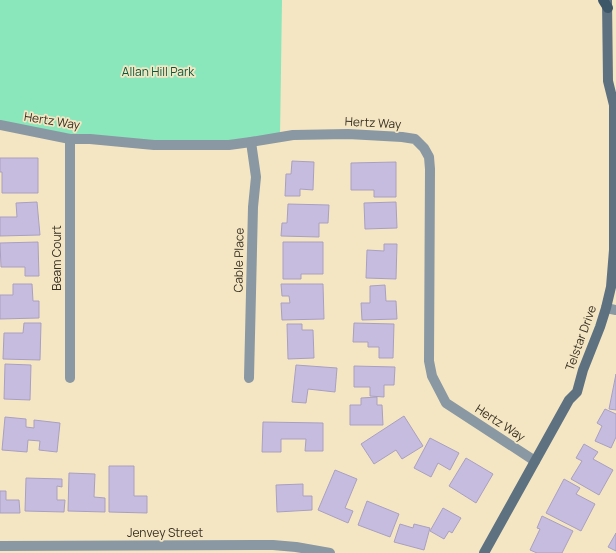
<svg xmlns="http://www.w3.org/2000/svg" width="616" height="553" font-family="Manrope,sans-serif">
<rect width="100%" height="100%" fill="#f5e6c3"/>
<path fill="#8ae6bb" d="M0 0H282L280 137 154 145 0 125Z"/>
<g fill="#c6bcdf" stroke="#a9a0c1">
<path d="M0 158H38V193H2V172H0Z"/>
<path d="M292 161 314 162 313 190 300 189V196H285L286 174H291Z"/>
<path d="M396 162V197H374V190H351V163Z"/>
<path d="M37 202 40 235 0 236V217H17L16 203Z"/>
<path d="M396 202 397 228 365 229 364 203Z"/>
<path d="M288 204 329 205 328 223H319V237L281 236 282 223H287Z"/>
<path d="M38 242 39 276H25V267H1L0 243Z"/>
<path d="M283 242H323V274H301V279H283Z"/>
<path d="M384 244H397L396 279 366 278 367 250 384 251Z"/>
<path d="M13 284H32L33 301H39V318L0 319V295H13Z"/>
<path d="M281 284H323L324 319 282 320 281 303H290L289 296H282Z"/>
<path d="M385 285 386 301H396L397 319 362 320 361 303H370V286Z"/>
<path d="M24 323H41L40 360 3 359 4 333H23Z"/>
<path d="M354 323 394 324 393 358H379V347H368V342H353Z"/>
<path d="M287 324H302V330H313L314 358 288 359Z"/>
<path d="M5 364 31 365 30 400 4 399Z"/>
<path d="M296 365 337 368 335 392 308 389 306 403 292 402Z"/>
<path d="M354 366 395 367 394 385H384V397L370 396V387H354Z"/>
<path d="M616 374V410L609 409Z"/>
<path d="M377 397V405H382L383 425H350V405H361V398Z"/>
<path d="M605 409 616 414V437L611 448 595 441 602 426 597 423Z"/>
<path d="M404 416 423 446 402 459 396 450 374 464 361 444Z"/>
<path d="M5 417 26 419V427L34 428V420L60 423 57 452 39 450 40 441 28 440 27 452 2 450Z"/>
<path d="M263 422 323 423V451H305L306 439H281V452H262Z"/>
<path d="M430 438 459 453 450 470 438 463 431 477 414 468Z"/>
<path d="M584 444 598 452 593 459 613 470 599 495 571 479 582 461 576 458Z"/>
<path d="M466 458 493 474 476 503 449 486Z"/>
<path d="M109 466H134V496H147V513L109 512Z"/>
<path d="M335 470 357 479 345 508 353 511 348 523 318 510Z"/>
<path d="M69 473 95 474 94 497 105 498V512L68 511Z"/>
<path d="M26 478 62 479V487L57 486V500H65L64 512 25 511Z"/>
<path d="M564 479 580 488 576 494 595 504 581 531 546 513Z"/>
<path d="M303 484V496H312V510L277 512 276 485Z"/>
<path d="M0 491H6V500H19L20 513H0Z"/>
<path d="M367 501 399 514 390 537 358 525Z"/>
<path d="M443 508 461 518 452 533 449 531 444 539 430 531Z"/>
<path d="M542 516 573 531 562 553H537L530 550 540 529 537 528Z"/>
<path d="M400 524 413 528 414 524 430 528 424 550 394 542Z"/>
<path d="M616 533V551L608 547Z"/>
</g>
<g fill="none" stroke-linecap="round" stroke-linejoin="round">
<g stroke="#8998a2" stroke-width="10">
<path d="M0 125 70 139H90L154 145H229L251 142 293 135 348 134 402 137 415 139 424 148 429 157 430 169 429 361 432 376 446 403 535 461"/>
<path d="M70 139V378"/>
<path d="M606 308 616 310"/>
<path d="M249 378 253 207 256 177 251 142"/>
<path d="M0 546 273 545 296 547 330 553"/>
</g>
<g stroke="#5d7180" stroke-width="10">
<path d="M607 0 608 81 614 105"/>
<path d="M484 553 569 400 577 392 583 370 600 327 606 308 611 287 614 250V105L616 97"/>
</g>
<path stroke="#3d5668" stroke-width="10" d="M603 0 608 8"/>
</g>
<g text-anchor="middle" stroke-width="3.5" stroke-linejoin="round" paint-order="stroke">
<g font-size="12" fill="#07593d" stroke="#f5e6c3">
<text x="158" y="76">Allan Hill Park</text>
</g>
<g font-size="12" fill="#363023" stroke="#f5e6c3">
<text transform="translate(52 121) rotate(9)" y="4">Hertz Way</text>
<text transform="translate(373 123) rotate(3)" y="4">Hertz Way</text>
<text transform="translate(57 258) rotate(-90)" y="4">Beam Court</text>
<text transform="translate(239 260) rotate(-89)" y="4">Cable Place</text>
<text transform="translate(581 338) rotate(-70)" y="4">Telstar Drive</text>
<text transform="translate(500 423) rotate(33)" y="4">Hertz Way</text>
<text x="165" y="537">Jenvey Street</text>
</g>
</g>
</svg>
